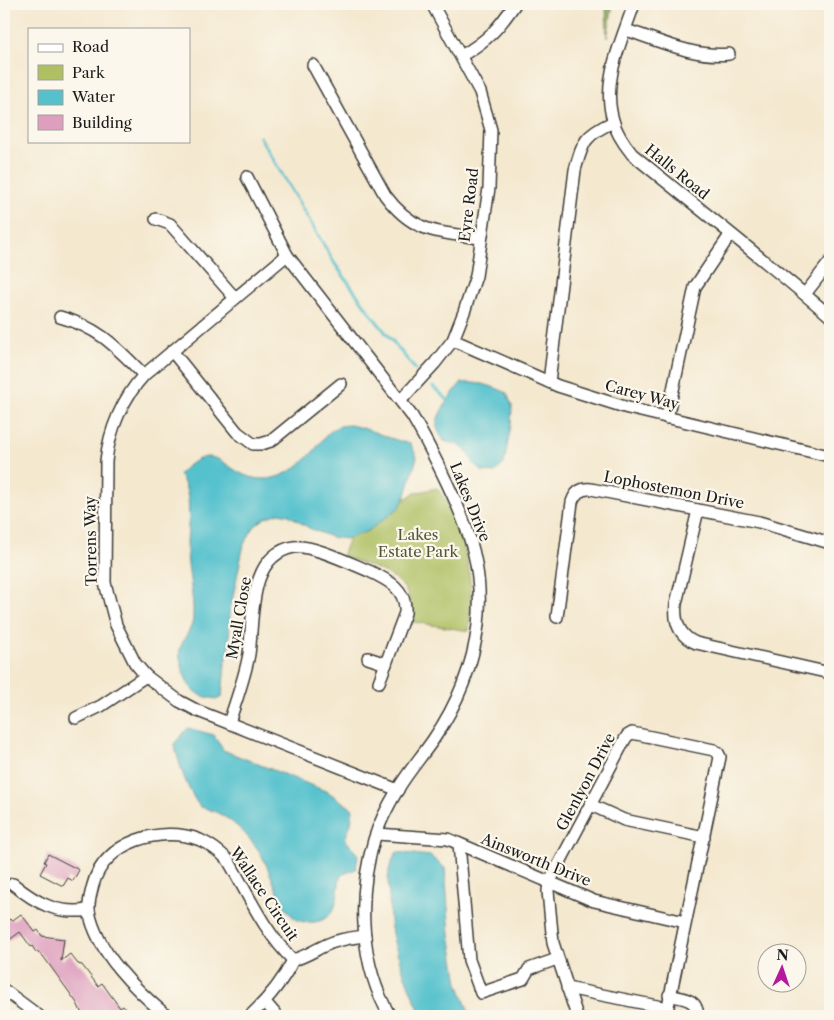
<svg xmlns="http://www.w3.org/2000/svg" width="834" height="1020" font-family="'Libre Caslon Text',serif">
<rect width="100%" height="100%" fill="#fbf7ec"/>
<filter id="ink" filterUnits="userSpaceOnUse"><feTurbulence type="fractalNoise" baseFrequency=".02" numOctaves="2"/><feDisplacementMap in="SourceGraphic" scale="10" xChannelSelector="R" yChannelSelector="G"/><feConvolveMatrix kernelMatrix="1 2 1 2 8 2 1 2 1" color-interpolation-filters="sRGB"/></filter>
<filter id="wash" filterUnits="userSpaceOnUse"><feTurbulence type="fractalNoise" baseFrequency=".0096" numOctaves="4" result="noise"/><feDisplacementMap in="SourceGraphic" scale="20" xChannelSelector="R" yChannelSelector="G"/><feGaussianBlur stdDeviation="1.12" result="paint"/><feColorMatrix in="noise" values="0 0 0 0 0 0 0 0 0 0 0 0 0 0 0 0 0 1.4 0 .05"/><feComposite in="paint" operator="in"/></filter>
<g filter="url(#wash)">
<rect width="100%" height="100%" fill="#f4e8cf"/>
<path fill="#afc063" stroke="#666e40" d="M437 488C459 515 471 564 471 599 471 610 469 620 469 631L408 621C420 576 374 569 342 556L349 538 414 493Z"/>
<path fill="#8ba659" stroke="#54613a" d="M606 4H613L607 38Z"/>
<g fill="#54c1cd" stroke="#386e74">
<path d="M461 383C480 382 490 385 507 393L512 406 511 424 504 464 494 473 482 471 474 464 469 454 459 445 444 441C442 437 437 431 437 426 435 416 454 391 461 383Z"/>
<path d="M350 425C372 429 389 440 410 443L417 457 406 495 400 507 368 531 346 539 331 537 309 528 289 515 279 513 265 518 254 527 244 544 230 610 229 649 225 664 222 696 219 699C212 699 200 696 194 691 186 685 178 658 180 649 183 638 193 629 193 617 194 594 187 571 187 548 187 523 194 495 179 474 220 433 223 479 264 479 282 479 300 466 311 454 319 446 325 434 335 428 339 426 345 425 350 425Z"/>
<path d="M188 728 214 735 223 750 328 792 353 809 351 823 345 839 358 855 356 869 341 875C337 886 339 903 332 912 327 919 318 923 309 922 306 922 301 922 298 920 280 912 270 865 257 848 242 829 225 812 200 807 185 786 181 768 174 744Z"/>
<path d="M397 852 430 856 445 868 450 934 458 983 470 1016H422C411 993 395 953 391 928 389 918 390 907 389 897 388 877 386 870 397 852Z"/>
</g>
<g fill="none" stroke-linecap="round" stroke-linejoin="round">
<g stroke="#54c1cd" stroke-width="3">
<path d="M260 137 335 264 374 318 415 369"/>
<path d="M433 387 448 400"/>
</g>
</g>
<g id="blocks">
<g fill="#de9fbe">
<path d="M48 854 79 870 73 881 68 878 63 886 40 874 46 863 44 862Z"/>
<path d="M21 914 35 932 38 930 42 936 64 939 61 961 70 954 78 964 82 965 98 986 102 983 120 1008 123 1006 131 1016H83L77 1003 43 956 37 951 36 952 32 946 31 947 20 932 4 944V919L13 920Z"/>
</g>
</g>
</g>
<g filter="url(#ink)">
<use href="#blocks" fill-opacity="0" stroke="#3c3b37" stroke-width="1"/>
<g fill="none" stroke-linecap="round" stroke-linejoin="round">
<defs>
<g id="minor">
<path d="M634 4C622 41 601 81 613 120 616 133 624 144 632 154 698 208 765 260 830 316"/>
<path d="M626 30C658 40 694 58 729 54"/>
<path d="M461 56C488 40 498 29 515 4"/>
<path d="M313 65 385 195C413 233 437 232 480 238"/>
<path d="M247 177 287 255 412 416C425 438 436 460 447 483 470 531 484 570 478 625 473 666 457 705 433 740 422 756 408 772 398 789 389 804 379 823 374 840 357 897 360 965 390 1016"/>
<path d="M156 219 170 224 235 298"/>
<path d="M287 255 144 375C123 398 109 430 106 461L105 583 116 625 135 663 146 676 179 701 198 711 398 790"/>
<path d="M805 294 830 262"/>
<path d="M60 317C100 328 116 347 144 375"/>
<path d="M453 340 558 386 628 408 825 455H830"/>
<path d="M172 351 237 432 253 444H261L271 441 341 384"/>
<path d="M549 382 575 170C583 141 585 135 613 122"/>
<path d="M401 400 435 363 453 340 464 312 476 276 489 188 491 130 480 92 432 4"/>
<path d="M667 418 695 287 730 235"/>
<path d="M698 510 676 604C674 622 679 636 696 643L830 673"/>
<path d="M557 617 572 502C575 493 581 488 591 489L759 522 830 543"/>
<path d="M368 658 386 664"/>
<path d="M76 718 101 706 146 676"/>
<path d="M229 723C236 700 245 677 249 654 254 620 247 555 294 547 311 544 352 564 369 571 388 580 407 589 405 613L379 682"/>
<path d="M591 805 624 820 704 837"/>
<path d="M377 834 448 839 594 901 685 922"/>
<path d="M459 844 469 960 481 993 523 979 529 969 557 959"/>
<path d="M13 884C36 903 58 915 89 910"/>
<path d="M293 960C305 957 315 950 326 945 338 939 351 938 365 936"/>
<path d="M567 988 667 1008"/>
<path d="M4 990 39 1016"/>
<path d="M669 995C684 999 697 998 698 1016"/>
<path d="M265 1002 277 1016"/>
<path d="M167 1016C136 990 97 953 89 911 88 902 91 893 93 885 104 841 162 825 200 840 211 845 220 852 228 860 248 894 264 932 293 960"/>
<path d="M250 1016C267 1000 283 981 293 960"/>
<path d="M577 1016 553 943 548 891 549 883 624 741 627 736 632 733 714 750 718 753 720 757 666 1016"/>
</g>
</defs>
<use href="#minor" stroke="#3c3b37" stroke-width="14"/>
<use href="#minor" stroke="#fff" stroke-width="11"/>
</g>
</g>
<g text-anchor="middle" stroke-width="4.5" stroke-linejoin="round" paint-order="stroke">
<g font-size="15" fill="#1c1c1c" stroke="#fbf7ec">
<text transform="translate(677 172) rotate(39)" y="5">Halls Road</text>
<text transform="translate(469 205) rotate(-83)" y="5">Eyre Road</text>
<text transform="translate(642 395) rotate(15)" y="5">Carey Way</text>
<text transform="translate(674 490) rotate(11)" y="5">Lophostemon Drive</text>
<text transform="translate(470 502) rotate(68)" y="5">Lakes Drive</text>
<text transform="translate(91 541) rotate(-91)" y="5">Torrens Way</text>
<text transform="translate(239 618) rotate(-80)" y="5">Myall Close</text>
<text transform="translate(586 782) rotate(-62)" y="5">Glenlyon Drive</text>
<text transform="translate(536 860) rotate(22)" y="5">Ainsworth Drive</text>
<text transform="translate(264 894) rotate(56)" y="5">Wallace Circuit</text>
</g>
<g font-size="15" fill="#4f5535" stroke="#fbf7ec">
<text x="418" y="540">Lakes<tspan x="418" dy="17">Estate Park</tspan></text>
</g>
</g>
<rect width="834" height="1020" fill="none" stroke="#fbf7ec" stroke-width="20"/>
<rect x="28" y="28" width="162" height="115" fill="#fbf7ec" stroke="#a29f99"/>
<rect x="38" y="44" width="25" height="8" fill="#ffffff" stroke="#a29f99"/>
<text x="72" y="52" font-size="15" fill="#1c1c1c">Road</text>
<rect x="38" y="65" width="25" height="15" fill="#afc063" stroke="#a29f99"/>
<text x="72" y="78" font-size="15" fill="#1c1c1c">Park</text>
<rect x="38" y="90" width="25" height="15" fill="#54c1cd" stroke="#a29f99"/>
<text x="72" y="102" font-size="15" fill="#1c1c1c">Water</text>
<rect x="38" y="115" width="25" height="15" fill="#de9fbe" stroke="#a29f99"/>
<text x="72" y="128" font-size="15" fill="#1c1c1c">Building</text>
<g transform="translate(782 968) rotate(3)"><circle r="24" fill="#fbf7ec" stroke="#a29f99"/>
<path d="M0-4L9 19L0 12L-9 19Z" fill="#b5179e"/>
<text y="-8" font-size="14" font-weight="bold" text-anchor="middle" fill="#1c1c1c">N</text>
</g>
</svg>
